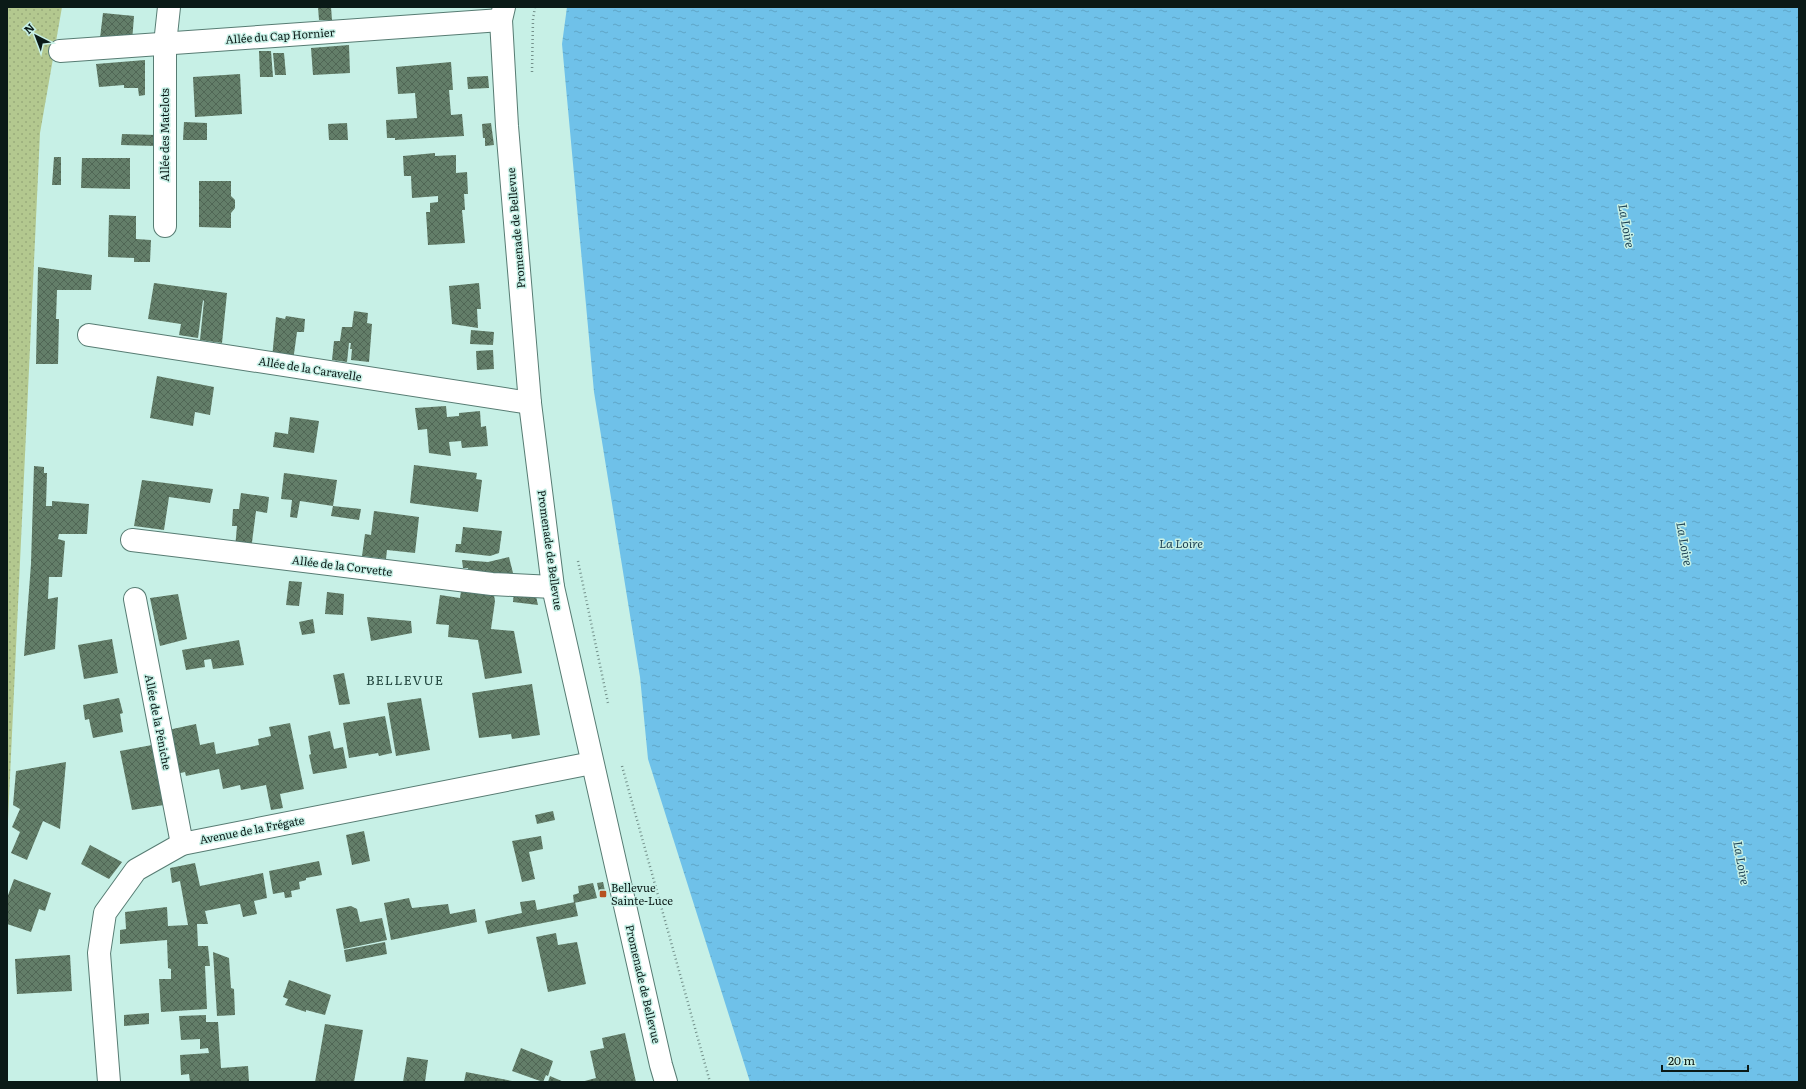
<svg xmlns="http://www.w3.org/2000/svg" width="1806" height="1089" font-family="Literata,serif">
<defs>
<pattern id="grass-dots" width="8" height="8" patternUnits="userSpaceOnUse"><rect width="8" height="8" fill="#b3c88f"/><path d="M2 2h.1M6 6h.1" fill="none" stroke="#99ab7b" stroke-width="1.8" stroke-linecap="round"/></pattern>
<pattern id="water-ripples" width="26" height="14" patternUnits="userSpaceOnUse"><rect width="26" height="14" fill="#6fc1e9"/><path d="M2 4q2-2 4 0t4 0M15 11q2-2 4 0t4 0" fill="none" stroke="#5fa5c7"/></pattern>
<pattern id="building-cross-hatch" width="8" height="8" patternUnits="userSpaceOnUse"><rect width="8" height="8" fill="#637e69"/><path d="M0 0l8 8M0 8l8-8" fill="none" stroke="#506655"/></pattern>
</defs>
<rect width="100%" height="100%" fill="#c7f0e6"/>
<path fill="url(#grass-dots)" d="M7 7H62L40 133 7 841Z"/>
<path fill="url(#water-ripples)" d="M567 7H1799V1082H750L648 759 640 677 594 392 562 44Z"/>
<g fill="url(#building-cross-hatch)">
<path d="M318 7H331L332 20H319Z"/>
<path d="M103 13 134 16 132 42 100 38Z"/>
<path d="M349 45 350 73 313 75 311 48Z"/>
<path d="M259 51H271L273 77H260Z"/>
<path d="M273 53H284L286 75H275Z"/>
<path d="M145 60V95L139 96 138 88H124V85L99 87 96 64Z"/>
<path d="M451 62 453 90H449L451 115 462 114 464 136 395 140V138H387L386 120 417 118 415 93 398 94 396 67Z"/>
<path d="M240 74 242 114 195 117 193 77Z"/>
<path d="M488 76 489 88 468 89 467 77Z"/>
<path d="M184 122 207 123V140H183Z"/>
<path d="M347 123 348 140H329L328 124Z"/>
<path d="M491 123 494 145 485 146V138H483L482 124Z"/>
<path d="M122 134 157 135 156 146 121 145Z"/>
<path d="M435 153V156L456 155V173L467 172 468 194H464L465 210H462L465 243 428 245 426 212H430V203L438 202V196L412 198 411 176H404L403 156Z"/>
<path d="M54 157H61V185H52Z"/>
<path d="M82 158H130V189L81 188Z"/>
<path d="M199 181H231V196L235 200V208L231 213V228L199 227Z"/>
<path d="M109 215 136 216V239L151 240 150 262H134V258L108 257Z"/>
<path d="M38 267 92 275 91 290H57L56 319H59L58 364H36Z"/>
<path d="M154 283 227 293 222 343 200 340 204 301 203 300 198 338 179 335 181 324 148 319Z"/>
<path d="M479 283 481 309H477L478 328 452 324 449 286Z"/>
<path d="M354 311 368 313 367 323 372 324 369 362 351 360 352 349H350L351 343H349L347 362 332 360 334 341H340L342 327H352Z"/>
<path d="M286 316 305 319 304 332H297L293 361 272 358 276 317 285 319Z"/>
<path d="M471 330 494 332 493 345 470 344Z"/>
<path d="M493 350 494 369 477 370 476 351Z"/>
<path d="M157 376 214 387 210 415 195 412 193 426 150 418Z"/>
<path d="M446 406 447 417 459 416V413L480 411 481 427 486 426 488 446 462 448 461 441 449 442 451 456 429 453 427 429 418 430 415 408Z"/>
<path d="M290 417 319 421 314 453 273 447 275 432 288 434Z"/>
<path d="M414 465 477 473 476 479 482 480 478 512 410 503Z"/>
<path d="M34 466 44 467V473H47L46 506H52V501L89 504 87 534H59L58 539 65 541 62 577H49L48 599 58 597 55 649 24 656 31 564Z"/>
<path d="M284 473 337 480 333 506 300 501 297 518 290 517 292 500 281 499Z"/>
<path d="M142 480 213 489 210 503 169 497 164 530 134 526Z"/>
<path d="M241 493 269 497 267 513 256 511 251 550 235 548 237 526H232L233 509H239Z"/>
<path d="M333 506 361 509 359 520 331 516Z"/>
<path d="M374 511 419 517 415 553 387 550 386 559 362 556 365 534 371 535Z"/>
<path d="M463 527 502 531 499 553 490 556 455 552 456 544H461Z"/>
<path d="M509 557 513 573 491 578 468 575V568H463L462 560 488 562Z"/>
<path d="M289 581 302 582 299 606 286 605Z"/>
<path d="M462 585 494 595 495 601 491 629 514 631 522 673 485 679 478 640 448 637 449 625 436 624 440 595 460 598Z"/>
<path d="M514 591 535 592 538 605 513 602Z"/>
<path d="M327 592 344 594 343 615 325 614Z"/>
<path d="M178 594 187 639 160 646 150 598Z"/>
<path d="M367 617 411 621 412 633 371 641Z"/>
<path d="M313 619 315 633 302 635 299 622Z"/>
<path d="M112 639 118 673 84 679 78 645Z"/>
<path d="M239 640 244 665 213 669 211 659 204 660 205 667 186 670 182 650Z"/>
<path d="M344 673 350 704 339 705 333 675Z"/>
<path d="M532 684 540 735 512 739 511 734 479 738 472 693Z"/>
<path d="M119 698 123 713 120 714 123 732 93 738 89 719 85 720 83 705Z"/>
<path d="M421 698 430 750 396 756 387 703Z"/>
<path d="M385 716 392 753 379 756 378 753 349 758 343 723Z"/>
<path d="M290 723 304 789 280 794 283 808 271 810 266 785 241 790 240 785 223 789 219 769 186 776 185 772 176 774 168 730 196 724 200 745 214 742 216 754 259 745 258 739 271 736 269 727Z"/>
<path d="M330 731 334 749 343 747 347 768 313 774 309 755 311 754 308 736Z"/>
<path d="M152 745 164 805 132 810 120 751Z"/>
<path d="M66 762 60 829 43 821 27 860 11 853 20 832 12 827 20 809 13 805 16 771Z"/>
<path d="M553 811 555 820 537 824 535 815Z"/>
<path d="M364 831 370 861 352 865 346 835Z"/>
<path d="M541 836 543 849 529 852 535 879 522 882 512 841Z"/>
<path d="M90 845 122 862 109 879 81 864Z"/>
<path d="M319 861 322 875 306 878V880L299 882 300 889 291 891 292 897 285 898 284 892 273 894 269 871Z"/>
<path d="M195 863 200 886 263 873 267 898 254 901 257 914 243 917 240 904 205 911 208 924H197L198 946H208L210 966H205L207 1009 161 1012 159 979H171V969L168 968 167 940 120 944V930L126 929 125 912 167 907 168 926 188 925 180 881 172 883 170 868Z"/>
<path d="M14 879 51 893 45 911 39 909 31 932 7 924V898Z"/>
<path d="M603 882 606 895 600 897 597 883Z"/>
<path d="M593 883 597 898 574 903 573 895 579 893 578 886Z"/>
<path d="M409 898 412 908 448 904 450 914 475 909 477 922 391 940 384 903Z"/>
<path d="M535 900 537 910 575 902 578 916 488 934 485 921 522 913 520 902Z"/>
<path d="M351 906 357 909 360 922 382 918 387 940 344 949 336 909Z"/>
<path d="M556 933 558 945 577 942 586 984 548 992 536 937Z"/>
<path d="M385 942 387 954 346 962 344 950Z"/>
<path d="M213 952 229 958 231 988 234 989 235 1015 217 1016Z"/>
<path d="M70 955 72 991 17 994 15 959Z"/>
<path d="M289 980 331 995 325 1015 306 1010V1012L285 1005 288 999 283 997Z"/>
<path d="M149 1013V1024L124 1026V1015Z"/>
<path d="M206 1015V1022H218L221 1068 248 1066 249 1082H190L189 1074 181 1075 180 1055 209 1053 208 1048 200 1049V1039L181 1040 179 1016Z"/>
<path d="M325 1024 363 1030 354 1082H315Z"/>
<path d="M625 1033 636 1082H581L596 1078 590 1051 604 1048 602 1038Z"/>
<path d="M521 1048 553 1061 548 1076 546 1075 543 1082 512 1071Z"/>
<path d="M407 1057 428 1060 425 1082H403Z"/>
<path d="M466 1072 512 1081V1082H464Z"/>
<path d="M550 1076 564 1082H548Z"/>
</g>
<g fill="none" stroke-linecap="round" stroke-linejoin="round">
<defs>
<g id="minor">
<path d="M504 7 501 20 507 126 530 403 553 587 661 1065 666 1082"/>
<path d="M60 51 501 20"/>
<path d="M165 226V44L169 7"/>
<path d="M89 335 530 403"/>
<path d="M132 540 492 584 553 587"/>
<path d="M135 599 182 844"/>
<path d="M109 1082 99 953 105 913 136 870 182 844 592 763"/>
</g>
</defs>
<use href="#minor" stroke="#577c73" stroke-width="24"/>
<g stroke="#74918b" stroke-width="2.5" stroke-dasharray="1 3" stroke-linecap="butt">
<path d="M532 72 533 19 535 7"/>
<path d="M578 561 608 703"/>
<path d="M622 766 710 1082"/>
</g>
<use href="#minor" stroke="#fff" stroke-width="22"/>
</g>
<rect fill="#b65220" stroke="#c7f0e6" stroke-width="1.5" x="599" y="890" width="8" height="8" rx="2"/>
<g text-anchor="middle" stroke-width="3" stroke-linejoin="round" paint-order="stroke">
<g font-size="11" fill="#0b1a17" stroke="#c7f0e6">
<text transform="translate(280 36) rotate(-4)" y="4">Allée du Cap Hornier</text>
<text transform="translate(165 135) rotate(-90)" y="4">Allée des Matelots</text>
<text transform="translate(516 228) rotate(-95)" y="4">Promenade de Bellevue</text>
<text transform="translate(310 369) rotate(9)" y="4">Allée de la Caravelle</text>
<text transform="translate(550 550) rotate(82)" y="4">Promenade de Bellevue</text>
<text transform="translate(342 566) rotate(7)" y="4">Allée de la Corvette</text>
<text transform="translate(158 722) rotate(79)" y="4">Allée de la Péniche</text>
<text transform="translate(252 830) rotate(-11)" y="4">Avenue de la Frégate</text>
<text transform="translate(643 984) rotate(77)" y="4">Promenade de Bellevue</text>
</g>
<g font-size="11" fill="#0b1a17" stroke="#c7f0e6" text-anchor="start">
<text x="611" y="892">Bellevue<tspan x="611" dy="13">Sainte-Luce</tspan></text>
</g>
<g font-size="12" font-style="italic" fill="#1f4355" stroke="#c7f0e6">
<text transform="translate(1626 226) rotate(80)" y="4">La Loire</text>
<text x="1181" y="548">La Loire</text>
<text transform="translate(1684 544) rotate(80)" y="4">La Loire</text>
<text transform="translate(1741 863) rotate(80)" y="4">La Loire</text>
</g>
<g font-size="13" letter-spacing="1" fill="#254941" stroke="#c7f0e6">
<text x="405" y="685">BELLEVUE</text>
</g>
</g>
<rect width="1806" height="1089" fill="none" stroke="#0b1a17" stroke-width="16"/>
<g transform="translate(36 36) rotate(318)" stroke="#c7f0e6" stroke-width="3" paint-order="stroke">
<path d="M0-3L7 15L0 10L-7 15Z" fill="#0b1a17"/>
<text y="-6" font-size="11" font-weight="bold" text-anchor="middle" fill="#0b1a17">N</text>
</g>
<path d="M1662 1065v6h86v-6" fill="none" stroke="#0b1a17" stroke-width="2"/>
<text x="1668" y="1065" font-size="12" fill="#0b1a17" stroke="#c7f0e6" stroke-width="3" paint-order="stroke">20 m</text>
</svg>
